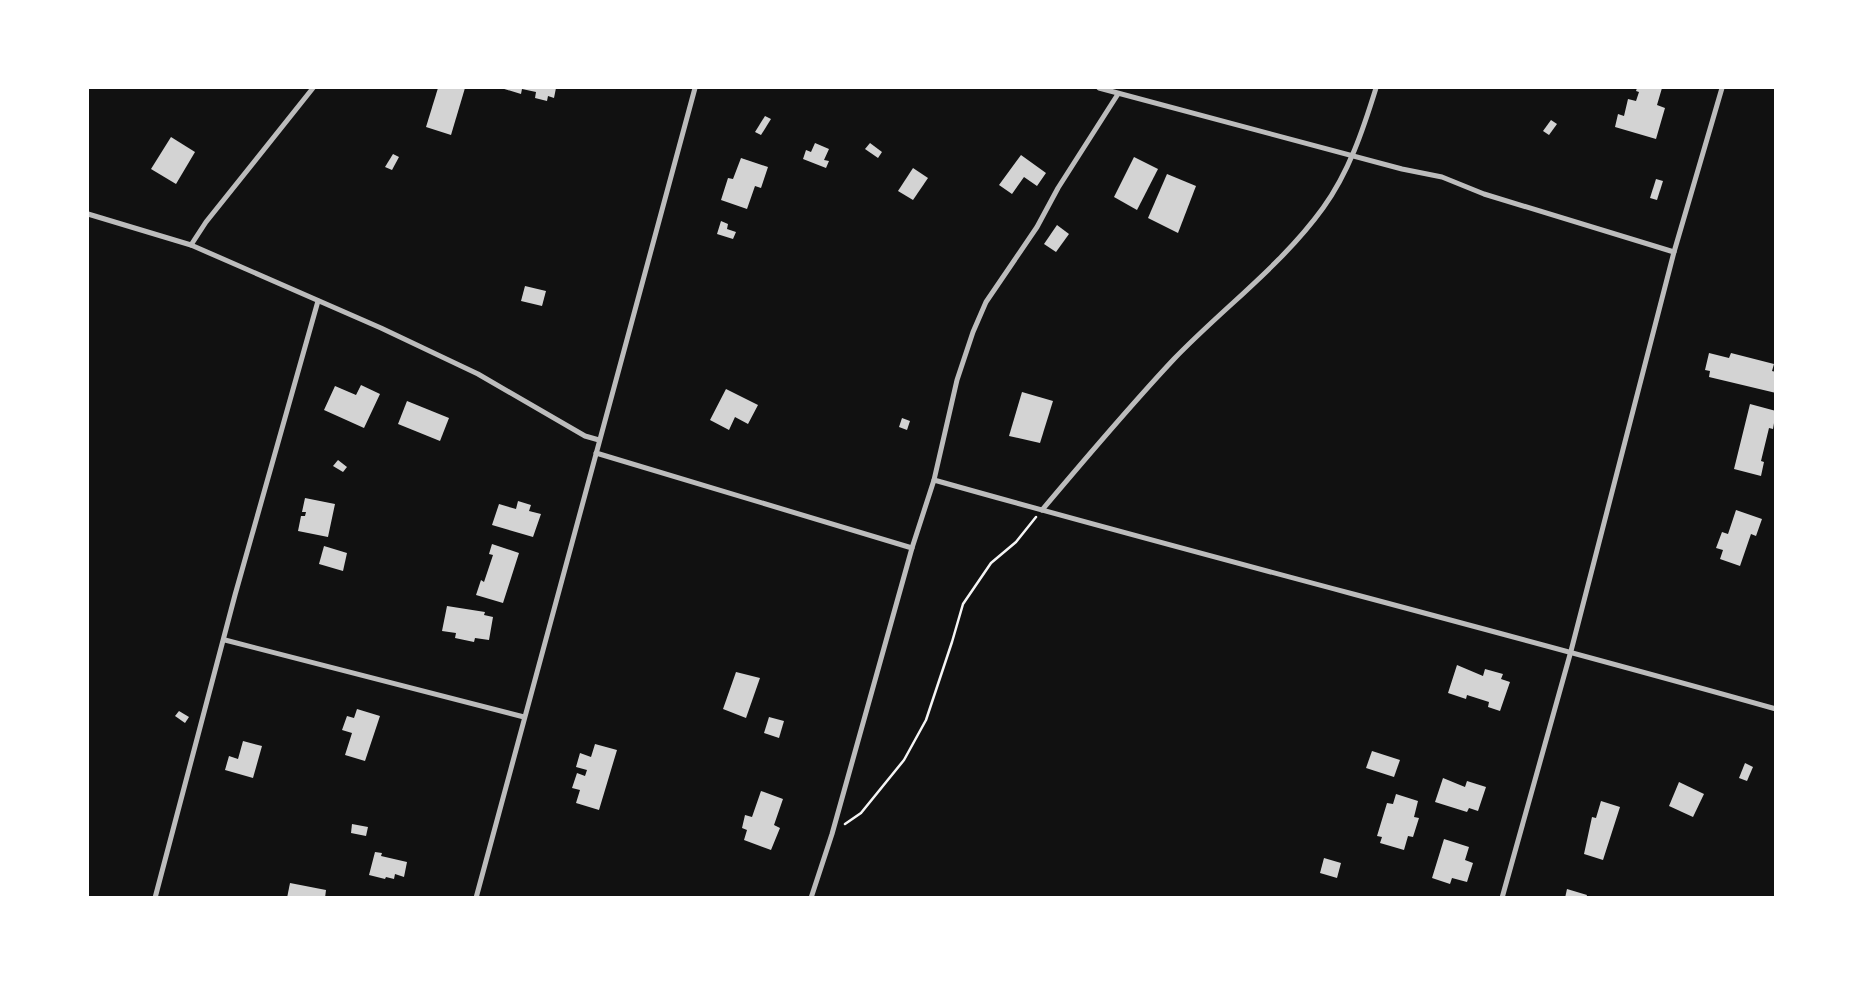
<svg xmlns="http://www.w3.org/2000/svg" width="1863" height="985" font-family="'Golos Text',sans-serif">
<rect width="100%" height="100%" fill="#111"/>
<g fill="#d3d3d3">
<path d="M438 88H465L451 135 426 127Z"/>
<path d="M501 88H556L554 98 548 96 547 101 535 98 536 92 522 89 521 94Z"/>
<path d="M1637 88H1662L1657 105 1665 108 1656 139 1615 127 1618 114 1624 116 1628 99 1636 101 1639 92 1636 91Z"/>
<path d="M765 116 771 119 761 135 755 132Z"/>
<path d="M1551 120 1557 124 1549 135 1543 131Z"/>
<path d="M171 137 195 152 176 184 151 169Z"/>
<path d="M815 143 829 149 824 160 829 161 826 168 803 159 806 150 811 152Z"/>
<path d="M870 143 882 152 878 158 865 149Z"/>
<path d="M393 154 399 157 392 170 385 167Z"/>
<path d="M1021 155 1046 173 1037 186 1024 177 1012 194 999 185Z"/>
<path d="M1134 157 1158 169 1137 210 1114 197Z"/>
<path d="M741 158 768 167 761 188 755 186 747 209 721 200 728 178 733 179Z"/>
<path d="M913 168 928 178 913 200 898 191Z"/>
<path d="M1167 174 1196 186 1178 233 1148 218Z"/>
<path d="M1656 179 1663 181 1657 200 1650 198Z"/>
<path d="M721 221 728 224 727 229 736 232 733 239 717 234Z"/>
<path d="M1057 225 1069 234 1056 252 1044 244Z"/>
<path d="M525 286 546 291 542 306 521 301Z"/>
<path d="M1709 353 1729 358 1731 353 1774 364 1772 371 1776 372V393L1709 377 1710 371 1705 370Z"/>
<path d="M361 385 380 394 364 428 324 410 335 386 356 395Z"/>
<path d="M726 389 758 405 748 424 735 417 729 430 710 420Z"/>
<path d="M1022 392 1053 401 1040 443 1009 436Z"/>
<path d="M407 401 449 418 440 441 398 424Z"/>
<path d="M1750 404 1776 411 1773 429 1769 428 1761 461 1764 462 1761 476 1734 469Z"/>
<path d="M902 418 910 421 907 430 899 427Z"/>
<path d="M338 460 347 467 343 472 333 466Z"/>
<path d="M305 498 335 504 328 537 298 531 301 516H305L306 512H302Z"/>
<path d="M518 501 531 505 529 511 541 514 533 537 492 525 499 504 516 509Z"/>
<path d="M1736 510 1762 519 1756 536 1751 534 1740 566 1720 559 1723 550 1716 548 1722 532 1728 534Z"/>
<path d="M492 544 519 553 503 603 476 595 481 580 484 582 493 555 489 554Z"/>
<path d="M324 546 347 553 343 571 319 564Z"/>
<path d="M447 606 485 612 484 615 493 617 489 640 475 638 474 642 455 638 456 633 442 631Z"/>
<path d="M1457 665 1483 676 1485 669 1503 674 1501 679 1510 682 1500 711 1488 707 1489 702 1467 695 1466 699 1448 693Z"/>
<path d="M736 672 760 678 746 718 723 709Z"/>
<path d="M357 709 380 716 365 761 345 755 352 733 342 730 347 716 354 718Z"/>
<path d="M179 711 189 717 185 723 175 716Z"/>
<path d="M769 717 784 721 779 738 764 733Z"/>
<path d="M243 741 262 746 253 778 225 770 229 756 238 759Z"/>
<path d="M595 744 617 750 599 810 576 803 580 790 572 788 577 773 585 776 587 770 576 767 580 753 591 757Z"/>
<path d="M1372 751 1400 760 1394 777 1366 768Z"/>
<path d="M1745 763 1753 767 1747 781 1739 778Z"/>
<path d="M1443 778 1465 787 1467 781 1486 787 1478 811 1469 808 1467 812 1435 802Z"/>
<path d="M1679 782 1704 794 1693 817 1669 806Z"/>
<path d="M761 791 783 799 774 825 780 828 771 850 744 840 747 830 742 828 745 815 752 817Z"/>
<path d="M1396 794 1418 801 1414 817 1419 818 1413 837 1408 836 1404 850 1380 843 1382 837 1377 836 1387 803 1393 804Z"/>
<path d="M1601 801 1620 807 1603 860 1584 854 1592 817 1596 818Z"/>
<path d="M352 824 368 827 366 836 351 833Z"/>
<path d="M1444 839 1469 847 1465 860 1473 863 1467 882 1452 878 1450 884 1432 878Z"/>
<path d="M375 852 382 853 381 856 407 862 404 877 395 874 394 879 386 877 385 879 369 875Z"/>
<path d="M1324 858 1341 863 1337 878 1320 873Z"/>
<path d="M290 883 326 890 325 898H287Z"/>
<path d="M1567 889 1587 895 1586 898H1565Z"/>
</g>
<g fill="none" stroke-linecap="round" stroke-linejoin="round">
<path stroke="#f5f5f5" stroke-width="2.5" d="M845 824 861 813 904 760 926 720 952 642 963 604 991 563 1016 542 1036 517"/>
<g stroke="#bcbcbc" stroke-width="5">
<path d="M1099 88 1402 169 1442 177 1484 194 1674 252"/>
<path d="M88 214 191 245 381 328 478 374 585 436 599 440"/>
<path d="M191 245 206 222 313 88"/>
<path d="M596 453 912 548"/>
<path d="M934 480 957 380 973 332 986 302 1037 227 1058 188 1118 94"/>
<path d="M1042 510C1085 459 1128 408 1174 359 1223 308 1281 266 1323 208 1349 172 1363 130 1376 88"/>
<path d="M225 640 524 717"/>
<path d="M155 898 235 595 318 301"/>
<path d="M476 898C547 627 620 357 695 88"/>
<path d="M811 898 832 834 912 548 934 480C1214 559 1496 630 1776 709"/>
<path d="M1502 898 1571 651 1674 252 1722 88"/>
</g>
</g>
<rect width="1863" height="985" fill="none" stroke="#ffffff" stroke-width="178"/>
</svg>
